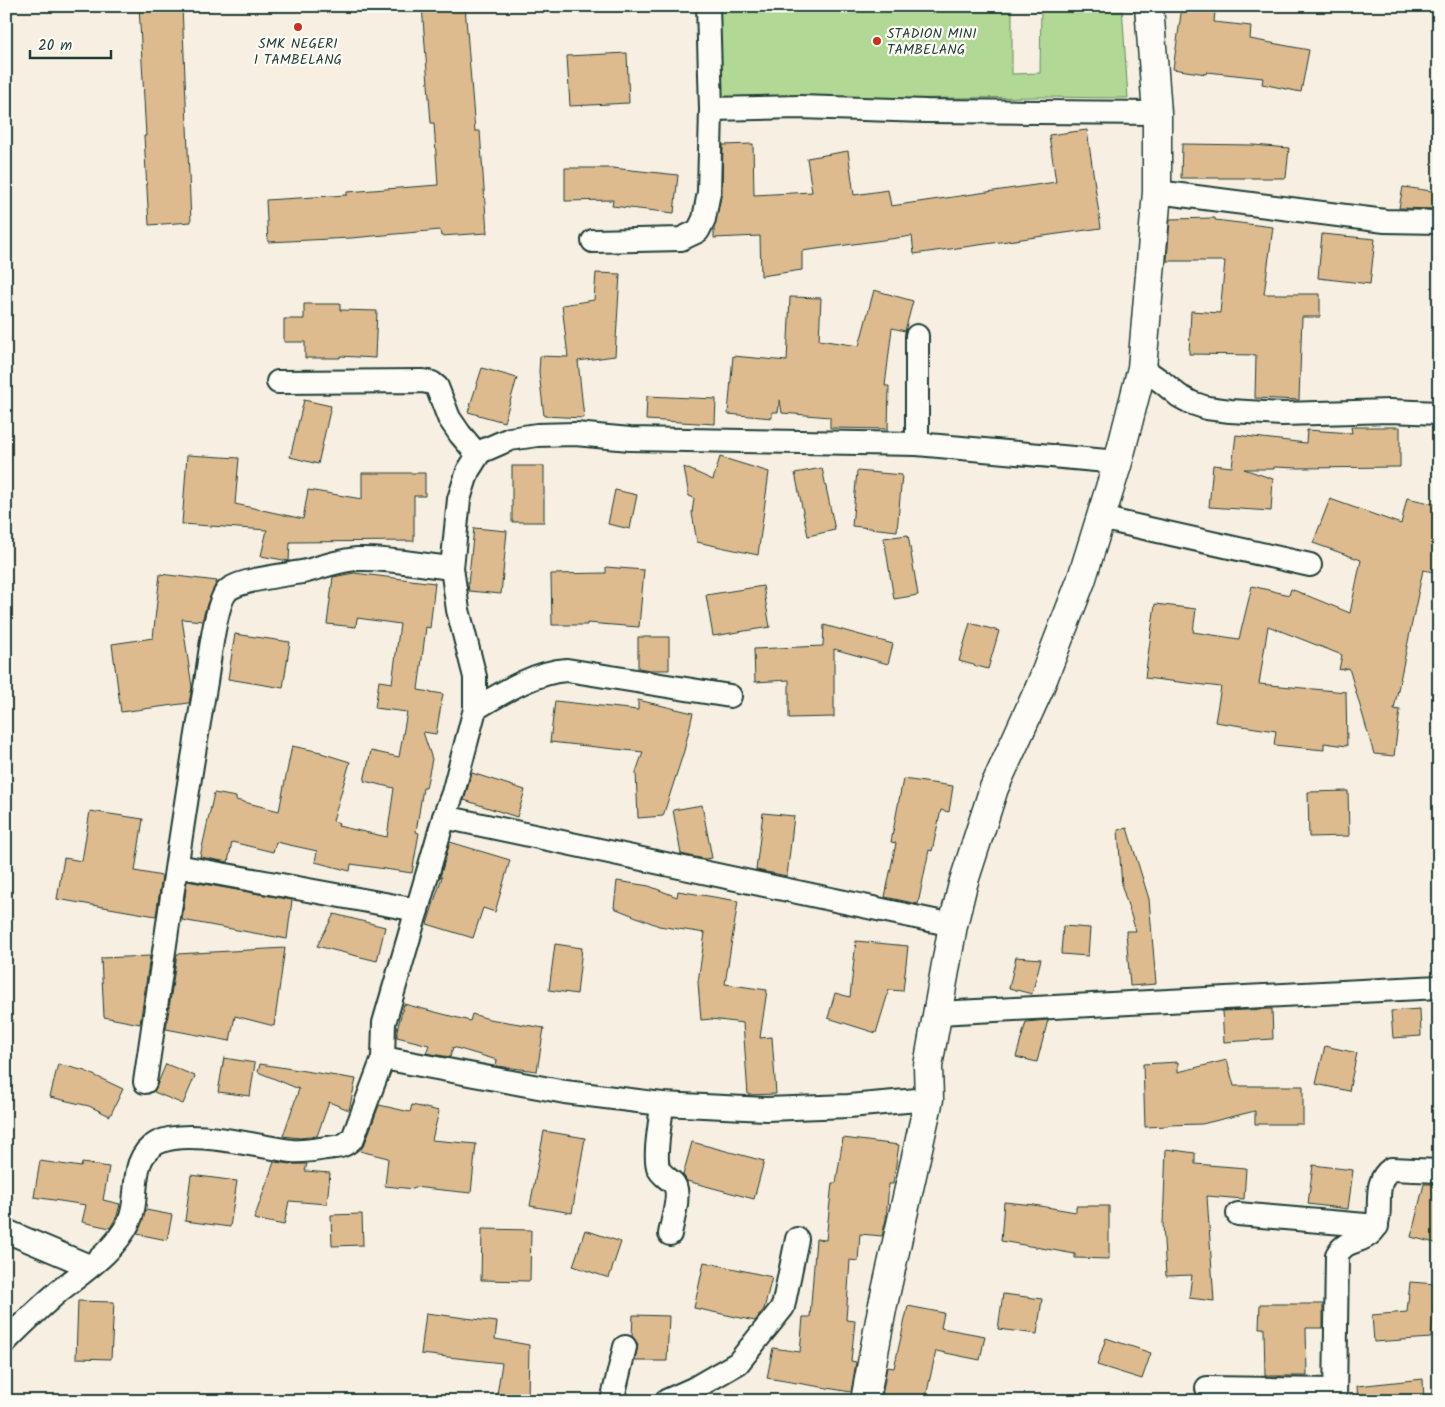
<svg xmlns="http://www.w3.org/2000/svg" width="1445" height="1407" font-family="Kalam,sans-serif">
<rect width="100%" height="100%" fill="#f7efe2"/>
<filter id="ink" filterUnits="userSpaceOnUse"><feTurbulence type="fractalNoise" baseFrequency=".02" numOctaves="2"/><feDisplacementMap in="SourceGraphic" scale="10" xChannelSelector="R" yChannelSelector="G"/><feConvolveMatrix kernelMatrix="1 2 1 2 8 2 1 2 1" color-interpolation-filters="sRGB"/></filter>
<g filter="url(#ink)">
<path fill="#b1d894" stroke="#688a64" d="M716 6H1012V74L1040 73 1041 6H1122L1128 98 1040 97 718 101Z"/>
<g fill="#ddbb8f" stroke="#1f3d34">
<path d="M139 6H182L191 222 149 225 144 136H146Z"/>
<path d="M422 6H465L475 131H480L487 233 441 236 440 230 351 238 268 242 266 200 347 195V192L438 185 434 123H431Z"/>
<path d="M1182 7 1215 12 1214 22 1251 26 1250 39 1309 50 1301 92 1262 84 1263 78 1207 72 1206 74 1173 69Z"/>
<path d="M627 53 629 103 570 106 567 56Z"/>
<path d="M1087 130 1101 228 914 254 912 236 802 251V270L761 276 760 236 714 238V228L722 192 723 145 753 144 754 195 812 192 807 158 848 151 854 195 888 190 891 206 1056 182 1049 135Z"/>
<path d="M1182 144 1253 145 1289 148 1286 178H1181Z"/>
<path d="M565 168H612L678 175 674 213 612 206 613 200 565 201Z"/>
<path d="M1403 187 1439 192 1437 209 1399 208Z"/>
<path d="M1215 218V220L1273 227 1264 294H1320V317H1302L1299 400 1255 398 1256 355 1189 354 1191 311 1220 313 1225 261H1167L1170 219Z"/>
<path d="M1322 234 1375 239 1370 284 1318 278Z"/>
<path d="M596 273 620 274 615 356 578 361 584 418 544 416 539 372 540 356 568 357 562 305 594 300Z"/>
<path d="M874 290 913 301 905 331 892 328 885 386H889L888 429 830 428V417L782 413 780 400 778 412H772V418L728 414 733 356 787 361 790 297 821 298 819 340 859 346Z"/>
<path d="M304 304H340V310L377 311 375 358 340 356V358H305V342H284V319H304Z"/>
<path d="M482 368 517 378 504 422 468 412Z"/>
<path d="M647 396 716 399 715 424 646 420Z"/>
<path d="M304 400 331 406 318 464 290 457Z"/>
<path d="M1351 427H1400V467L1299 468 1274 467V469H1244L1273 479 1271 511 1209 507 1213 465 1232 467 1236 435 1306 443 1307 430 1352 433Z"/>
<path d="M187 455 239 458 235 504 303 519 308 490 362 499V473H425V496H414V541L290 542 289 561 261 556 267 530 182 524Z"/>
<path d="M720 457 769 472 758 555 697 542 692 513 694 498 689 496 684 467 713 480Z"/>
<rect x="512" y="466" width="32" height="56"/>
<path d="M822 468 835 530 808 536 795 473Z"/>
<path d="M857 471 902 475 897 531 852 526Z"/>
<path d="M615 490 637 495 630 529 608 524Z"/>
<path d="M1407 498 1439 505V573L1423 570 1394 709 1400 710 1394 756 1374 754 1349 668 1339 670 1342 655 1268 626 1259 684 1346 692 1347 746 1324 743V750L1274 745 1276 731 1215 722 1221 687 1145 678 1155 604 1196 609 1193 632 1239 639 1252 586 1289 595 1291 589 1350 613 1361 560 1313 543 1330 499 1401 524Z"/>
<path d="M474 528 507 531 501 594 469 591 468 584Z"/>
<path d="M908 535 918 595 894 599 884 538Z"/>
<path d="M606 567 644 570 639 627 587 623V625H552L551 574 606 573Z"/>
<path d="M354 573 435 583 430 628 426 627 418 690 443 694 436 734 423 732 432 759 426 788H423L416 832 419 833 412 873 351 864 350 871 315 862 317 851 276 842 273 852 232 842 228 862 200 857 214 793 236 797V800L279 811 292 746 321 752V753L350 762 333 821 339 823 338 826 387 837 394 788 364 781 371 751 399 757 407 712 375 708 379 681 392 683 400 624 357 618 356 627 327 624 333 577Z"/>
<path d="M160 574 217 581 207 604 202 621 182 619 192 687 189 703 121 712 112 644 153 638Z"/>
<path d="M763 586 770 627 713 636 706 595Z"/>
<path d="M970 623 999 631 988 669 959 661Z"/>
<path d="M824 625 893 644 888 664 834 649V717L789 718V680L755 682 754 649 823 646Z"/>
<path d="M235 634 290 642 283 688 228 679Z"/>
<path d="M638 637H669V670H651L638 668Z"/>
<path d="M638 700 693 713 684 751 663 816 638 818 636 772 643 752 550 742 555 701 638 710Z"/>
<path d="M472 773 525 790 517 817 464 800Z"/>
<path d="M903 779 953 786 949 812 941 810 932 851 929 850 918 904 885 897 896 843 891 842Z"/>
<path d="M1348 791 1349 836 1309 837 1308 792Z"/>
<path d="M702 805 712 858 705 859 681 854 673 810Z"/>
<path d="M90 811 143 819 135 871 162 876 156 916 57 899 64 858 82 861Z"/>
<path d="M763 813 794 816 787 876 756 870Z"/>
<path d="M1127 828 1149 899 1156 984 1130 986 1126 931H1136L1122 887 1118 830Z"/>
<path d="M450 842 510 860 495 912 483 908 473 938 427 924 442 877H440Z"/>
<path d="M187 881 292 900 287 939 182 920Z"/>
<path d="M617 881 649 886 677 897 678 891 738 901 725 984 767 990 760 1038 772 1037 776 1094 748 1095 743 1023 711 1019 701 1020 698 982 705 933 659 926 614 908Z"/>
<path d="M334 914 385 927 377 961 317 946Z"/>
<path d="M1063 926 1090 928 1088 956 1061 954Z"/>
<path d="M856 941 908 946 903 991 889 990 876 1033 828 1018 835 993 850 997Z"/>
<path d="M555 944 582 948 577 994 549 990Z"/>
<path d="M285 948 274 1026 235 1016 230 1041 166 1029 177 954Z"/>
<path d="M150 956 140 1024 104 1017 101 958Z"/>
<path d="M1016 957 1041 959 1032 994 1009 988Z"/>
<path d="M404 1004 470 1021 472 1014 489 1019 544 1028 537 1071 496 1066 497 1060 453 1047 450 1057 426 1053 429 1045 397 1037V1030Z"/>
<path d="M1272 1009 1273 1039 1224 1042 1222 1011Z"/>
<path d="M1420 1009 1421 1036 1393 1038 1391 1011Z"/>
<path d="M1048 1020 1037 1062 1016 1057 1026 1022Z"/>
<path d="M1325 1046 1357 1053 1349 1091 1316 1084Z"/>
<path d="M224 1058 255 1063 250 1096 218 1092Z"/>
<path d="M1227 1060 1234 1086H1303V1124H1255V1111L1202 1124 1168 1125V1126L1145 1127 1143 1064 1178 1062V1072Z"/>
<path d="M58 1064 85 1071 123 1089 110 1116 89 1106 50 1097Z"/>
<path d="M166 1064 195 1076 183 1104 154 1092Z"/>
<path d="M260 1064 356 1079 349 1110 329 1102 317 1136 300 1138 283 1136 299 1089 258 1072Z"/>
<path d="M379 1105 410 1112 412 1105 439 1111 432 1140 476 1144 471 1193 414 1187V1189L385 1186 388 1158 360 1151 365 1143Z"/>
<path d="M544 1131 585 1138 572 1213 530 1206Z"/>
<path d="M843 1138 899 1145 893 1184H889L886 1219 882 1236 860 1234 858 1261 850 1260 846 1320 855 1321 851 1361 856 1362 851 1392 767 1378 773 1348 800 1352 803 1317H810L816 1239 826 1240 832 1183H836Z"/>
<path d="M692 1142 764 1161 754 1199 687 1181 683 1175Z"/>
<path d="M1166 1149 1195 1153V1164L1246 1168 1244 1199 1207 1196 1214 1301 1189 1298 1192 1275 1166 1276 1163 1224Z"/>
<path d="M40 1161 81 1167 82 1163 109 1167 103 1200 120 1204 117 1216 110 1228 82 1222 86 1205 34 1197Z"/>
<path d="M274 1162 291 1164H307L305 1171 330 1173 327 1204 289 1201 284 1225 254 1219Z"/>
<path d="M1313 1165 1353 1170 1348 1209 1308 1204Z"/>
<path d="M191 1175 237 1181 230 1227 185 1221Z"/>
<path d="M1424 1184H1439V1244L1411 1237Z"/>
<path d="M1004 1202 1034 1205 1076 1212V1206H1109V1259L1075 1258V1254L1001 1241Z"/>
<path d="M146 1210 172 1215 167 1240 137 1234Z"/>
<path d="M362 1214 363 1245 332 1246 331 1215Z"/>
<path d="M482 1229 531 1230 530 1281 481 1280Z"/>
<path d="M585 1230 621 1242 609 1278 573 1266Z"/>
<path d="M704 1262 772 1277 764 1309 755 1321 694 1308Z"/>
<path d="M1410 1282 1436 1284 1431 1338 1374 1342 1372 1315 1407 1312Z"/>
<path d="M1003 1294 1042 1299 1037 1334 998 1329Z"/>
<path d="M78 1301 114 1302 111 1359 76 1358Z"/>
<path d="M1260 1304H1323V1328H1306L1307 1376H1265L1264 1328H1259Z"/>
<path d="M908 1306 944 1313 941 1328 985 1336 980 1360 936 1351 925 1401H887V1398L882 1397 887 1367 894 1368Z"/>
<path d="M426 1313 497 1322 495 1339 529 1345 528 1401H496L502 1363 421 1354Z"/>
<path d="M633 1315 669 1316 667 1361H635L638 1344 632 1336Z"/>
<path d="M1106 1338 1151 1353 1142 1379 1097 1365Z"/>
<path d="M1423 1379 1424 1401H1358L1357 1386Z"/>
</g>
<g fill="none" stroke-linecap="round" stroke-linejoin="round">
<defs>
<g id="street">
<path d="M708 6 711 109 799 107 926 111 1157 113"/>
<path d="M1157 192 1385 221 1439 222"/>
<path d="M593 241 681 239 698 231 704 219 709 192 711 109"/>
<path d="M1142 368 1162 382 1179 396 1192 403 1207 408 1230 411 1282 414 1390 411 1439 413"/>
<path d="M278 382 423 381 432 383 437 387 449 418 460 434 477 454"/>
<path d="M917 444V336"/>
<path d="M1100 518 1310 565"/>
<path d="M475 709C502 693 534 672 567 670L730 696"/>
<path d="M444 817 953 925"/>
<path d="M177 866 417 910"/>
<path d="M938 1013 1439 987"/>
<path d="M383 1058 565 1092 662 1104 766 1109 849 1106 929 1099"/>
<path d="M145 1082C165 949 182 815 206 682 209 663 215 604 227 591 239 579 289 575 307 571 324 566 341 560 358 559 389 558 422 565 452 568"/>
<path d="M662 1104C661 1120 654 1153 658 1167 661 1176 669 1178 674 1184 681 1194 672 1222 670 1234"/>
<path d="M1238 1214 1377 1226"/>
<path d="M6 1231 89 1266"/>
<path d="M6 1341C23 1323 41 1307 59 1291 84 1271 114 1252 129 1222 141 1197 127 1159 157 1143 186 1127 258 1147 292 1151 304 1152 314 1150 326 1148 338 1147 344 1147 353 1138L383 1058 384 1023 444 817 453 793 475 709V677L458 610 452 568 459 499 468 471 480 452 510 439 537 435 575 434 630 439 917 444 1118 462"/>
<path d="M1207 1388 1335 1390"/>
<path d="M612 1401 625 1347"/>
<path d="M666 1401 693 1389 738 1363 783 1307 797 1239"/>
<path d="M1335 1401 1337 1255C1346 1238 1361 1244 1372 1232 1387 1217 1369 1184 1391 1169L1439 1171"/>
</g>
<path id="secondary" d="M865 1401 882 1309 929 1099 928 1066 953 925 963 884 994 788 1040 687 1081 581 1118 462 1142 368 1157 192V113L1149 6"/>
</defs>
<use href="#street" stroke="#1f3d34" stroke-width="26"/>
<use href="#secondary" stroke="#1f3d34" stroke-width="31"/>
<use href="#street" stroke="#fdfcf7" stroke-width="22"/>
<use href="#secondary" stroke="#fdfcf7" stroke-width="28"/>
</g>
</g>
<g fill="#c8321e" stroke="#fdfcf7" stroke-width="2">
<circle cx="298" cy="27" r="5"/>
<circle cx="877" cy="41" r="5"/>
</g>
<g text-anchor="middle" stroke-width="4.5" stroke-linejoin="round" paint-order="stroke">
<g font-size="14" fill="#1f3d34" stroke="#fdfcf7" text-anchor="start">
<text x="887" y="38">STADION MINI<tspan x="887" dy="16">TAMBELANG</tspan></text>
<text x="298" y="48" text-anchor="middle">SMK NEGERI<tspan x="298" dy="16">1 TAMBELANG</tspan></text>
</g>
</g>
<rect width="1445" height="1407" fill="none" stroke="#fdfcf7" stroke-width="25"/>
<rect x="12" y="12" width="1420" height="1382" fill="none" stroke="#1f3d34" stroke-width="2" filter="url(#ink)"/>
<path d="M30 50v8h81v-8" fill="none" stroke="#1f3d34" stroke-width="2.5"/>
<text x="38" y="50" font-size="15" fill="#1f3d34" stroke="#fdfcf7" stroke-width="4" paint-order="stroke">20 m</text>
</svg>
